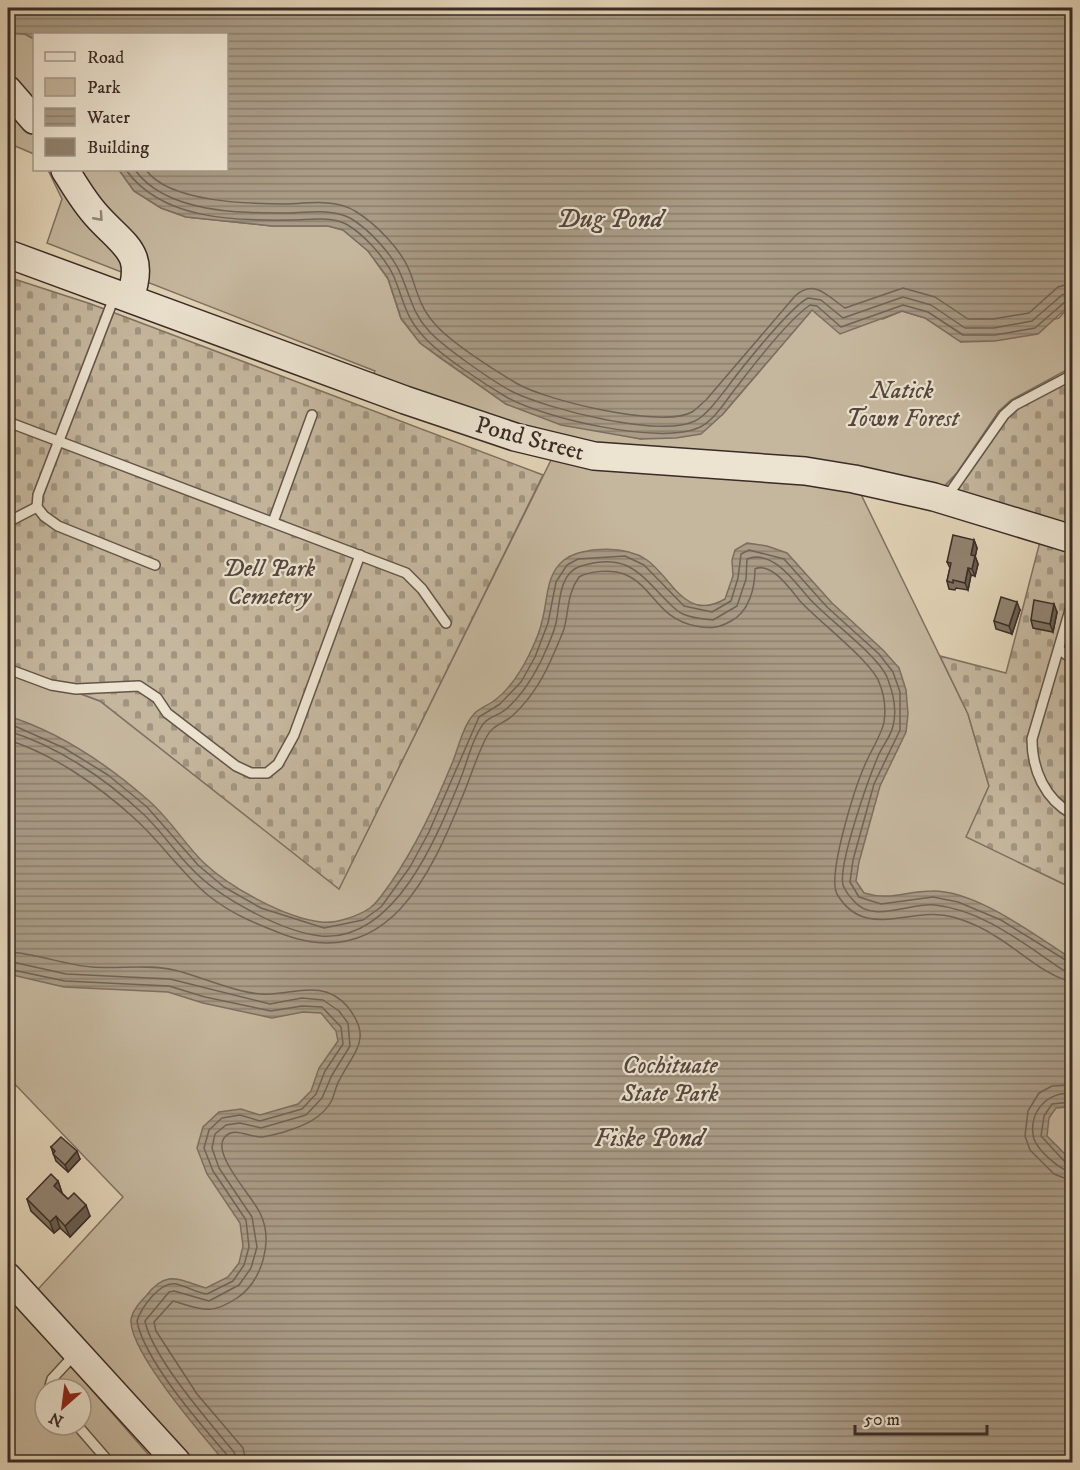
<svg xmlns="http://www.w3.org/2000/svg" width="1080" height="1470" font-family="'IM FELL DW Pica',serif">
<defs>
<pattern id="cemetery-stones" width="16" height="16" patternUnits="userSpaceOnUse" patternTransform="scale(1.5)"><rect width="16" height="16" fill="#c5b79e"/><path d="M2 7V4a2 2 0 0 1 4 0v3zM10 15v-3a2 2 0 0 1 4 0v3z" fill="#a19581"/></pattern>
<pattern id="water-rules" width="6" height="5" patternUnits="userSpaceOnUse" patternTransform="scale(1.5)"><rect width="6" height="5" fill="#a99b86"/><path d="M0 2.5h6" fill="none" stroke="#8b7f6d"/></pattern>
</defs>
<rect width="100%" height="100%" fill="#e2d4b7"/>
<filter id="stains"><feTurbulence type="fractalNoise" baseFrequency=".00333" numOctaves="4"/><feColorMatrix values="0 0 0 0 .2 0 0 0 0 .09 0 0 0 0 .02 0 0 0 .5 -.17"/></filter>
<radialGradient id="worn" r=".72"><stop offset=".6" stop-color="#630" stop-opacity="0"/><stop offset="1" stop-color="#630" stop-opacity=".3"/></radialGradient>
<g fill="#c5b79e" stroke="#7f7162" stroke-width="1.5" fill-rule="evenodd">
<path d="M8 33 25 34 34 39V154L8 143Z"/>
<path d="M48 170H119L134 191 161 208 186 217 272 226H328L343 230 368 251 388 279 401 319 420 343 440 358 506 404 533 414 603 431 641 439 722 415 812 310 883 319 902 311 925 318 961 342 1059 318 1072 303V367L999 411 957 473 934 497 854 480 968 714 989 786 967 837 1072 888V1462H177L29 1299 123 1197 8 1077V667L100 701 339 888 557 448 368 386 375 371 47 243 62 199Z"/>
<path d="M8 1297 43 1334 155 1462H8ZM45 1389H81V1425H45Z"/>
</g>
<g fill="url(#cemetery-stones)" stroke="#7f7162" stroke-width="1.5">
<path d="M8 277 91 304 543 475 339 889 100 701 8 667Z"/>
<path d="M1072 367V888L966 837 989 786 968 714 940 656 1006 673 1043 530 934 497 957 473 999 411 1011 400Z"/>
</g>
<g fill="url(#water-rules)" stroke="#7c6e60" stroke-width="1.5">
<path d="M8 8H1072V303L1038 334 995 341 961 342 925 318 902 311 840 334 812 310 722 415 701 434 676 438 641 439 561 425 506 404 420 343 401 318 388 278 368 251 343 230 328 226H272L186 217 161 208 134 191 119 170H226V34H34V39L25 34 8 33Z"/>
<path d="M747 543 767 546 787 553 832 603 883 650 899 668 906 690 908 714 906 732 880 786 859 862 856 881 864 893C890 901 906 891 932 891 976 890 1036 936 1072 959V1110L1068 1107 1056 1108 1049 1118 1047 1136 1072 1161V1462H225C202 1435 134 1357 131 1323 130 1313 139 1303 146 1296 167 1269 178 1280 206 1288L228 1277 239 1263 243 1246 240 1223 207 1174 197 1148 203 1127 219 1112 241 1109 260 1115 298 1104 311 1091 319 1068 338 1041 336 1031 321 1013 303 1012 272 1018 203 1003 168 992 64 987 8 974V716C59 732 108 765 148 800 169 818 184 843 203 862 229 887 285 918 321 922 336 924 358 916 370 908 379 901 383 893 390 884 417 845 435 805 453 761 459 746 463 726 474 714 479 708 489 705 495 700 510 689 521 671 529 655 534 645 540 632 542 621 548 601 545 575 564 560 573 553 583 552 593 550 612 548 631 549 647 560 673 579 685 622 725 599L733 576 732 560 735 550Z"/>
</g>
<g fill="none" stroke-linecap="round" stroke-linejoin="round">
<g stroke="#716356" stroke-width="1.5">
<path d="M126 170C162 220 235 221 292 220 309 220 330 216 346 224 364 234 386 259 394 277 404 301 405 317 424 337 441 356 486 385 508 398 544 418 659 445 698 428 713 422 725 402 735 389 753 366 787 321 810 305L817 306 841 327 903 305 928 312 963 335H995L1035 328 1066 301 1072 300"/>
<path d="M135 170C167 214 242 213 291 213 310 212 333 209 350 218 369 229 393 255 401 275 410 296 413 314 429 331 442 346 495 383 513 392 548 409 659 438 695 421 707 415 718 399 726 389 740 370 790 307 808 298L821 300 843 318 903 297 931 305 965 328H994L1032 321 1062 295 1072 292"/>
<path d="M146 170C170 203 251 204 288 204 309 203 337 199 355 211 376 224 401 249 410 272 417 291 420 308 435 324 450 342 494 370 516 383 544 400 663 429 692 412 697 409 701 404 706 400L795 296C815 278 828 297 845 308L903 288 935 297 968 319H993L1029 313 1058 287 1072 283"/>
<path d="M8 723 64 748 108 775 147 807 198 865 224 887 261 908 324 928 363 920 381 907 410 867 429 832 479 717 500 704 521 682 535 657 548 623 556 582 567 565 578 559 625 556 644 565 684 606 712 612 731 601 738 578 741 554 749 550 784 559 827 607 879 654 893 672 900 692V730L874 784 853 860 850 882 859 897 881 904 933 897 958 902 1001 920 1072 964"/>
<path d="M8 731C55 745 105 778 141 812 160 829 174 851 192 869 218 897 282 932 321 936 397 942 439 832 462 775 468 759 473 737 484 723 489 717 499 715 505 710 521 697 532 679 541 661 546 650 553 636 556 623 560 605 558 573 581 566 627 552 639 573 667 601 672 606 677 612 683 614 691 618 703 619 713 620L737 606 746 579 747 559C772 549 794 581 808 597 827 619 877 654 887 677 893 692 897 711 893 726 891 736 883 745 879 754 869 777 838 864 843 885 845 890 849 896 853 900 872 925 911 902 935 905 983 910 1024 944 1063 970L1072 972"/>
<path d="M8 740C53 754 99 786 134 818 161 842 181 873 209 896 231 914 259 925 285 935 388 972 431 874 463 795 471 776 477 755 487 736 492 726 502 724 511 717 528 702 541 682 550 662 555 651 560 640 564 629 569 610 567 594 579 577 589 571 612 569 624 574 654 586 657 619 696 626 711 629 719 628 731 621 749 612 755 588 755 569 771 561 791 590 800 601 818 621 871 661 879 682 884 694 886 709 884 722 882 734 869 754 864 767 855 788 827 875 837 894 865 942 912 905 953 917 967 921 983 928 995 936 1015 947 1050 980 1072 981"/>
<path d="M8 952C36 953 64 965 92 967 119 969 148 964 174 970 201 976 244 997 271 994 299 992 325 981 347 1006 373 1038 355 1050 340 1079 336 1085 335 1093 332 1100 322 1119 303 1126 284 1132 277 1134 270 1136 262 1137 250 1138 233 1125 224 1138 212 1155 253 1197 260 1213 274 1241 262 1281 237 1298 210 1316 201 1309 173 1301L154 1322 156 1331 197 1394 243 1448 246 1462"/>
<path d="M8 961 66 974 170 979 270 1004 302 998 323 1000 339 1011 348 1023 350 1046 332 1075 322 1098 306 1115 261 1128 240 1123 226 1125 215 1134 212 1148 219 1168 252 1217 257 1247 251 1268 239 1285 209 1301 174 1291 169 1292 145 1321C152 1357 209 1422 234 1452L237 1462"/>
<path d="M8 969 65 981 169 986 205 997 271 1011 302 1006 322 1007 341 1027 343 1044 325 1071 316 1094 302 1109 260 1121 240 1115 222 1118 209 1130 204 1148 213 1171 246 1220 249 1247 244 1265 233 1281 207 1294C196 1293 187 1286 176 1284 160 1281 141 1308 137 1321 144 1360 201 1425 228 1456L229 1462"/>
<path d="M1072 1085 1052 1086 1039 1093 1028 1111 1025 1136 1030 1150 1054 1174 1072 1181"/>
<path d="M1072 1094C1047 1090 1027 1114 1034 1139 1038 1151 1061 1171 1072 1172"/>
<path d="M1072 1102 1052 1104 1044 1116 1041 1136 1066 1163 1072 1165"/>
</g>
<defs>
<g id="lane">
<path d="M115 295 38 495 37 507 44 516 58 526 155 565"/>
<path d="M8 422 406 573 422 589 446 623"/>
<path d="M946 498 1004 415 1015 405 1072 375"/>
<path d="M8 522 37 507"/>
<path d="M273 522 312 415"/>
<path d="M1072 603 1032 739C1032 770 1045 799 1072 814"/>
<path d="M1060 650 1072 659"/>
<path d="M8 669 51 685 76 689 139 686 157 698 167 713 236 766 251 773H267L278 764 294 735 360 555"/>
<path d="M49 1389 52 1379 76 1353"/>
<path d="M77 1425 109 1462"/>
</g>
<g id="secondary">
<path d="M8 90 34 120"/>
<path d="M65 170C75 186 84 202 97 216 125 247 146 252 130 298"/>
<path d="M8 254 405 400 515 437 594 456 805 471 854 479 934 497 1072 539"/>
<path d="M8 1277 177 1462"/>
</g>
</defs>
<use href="#lane" stroke="#63554a" stroke-width="12"/>
<use href="#secondary" stroke="#392b26" stroke-width="30"/>
<use href="#lane" stroke="#ece3d0" stroke-width="9"/>
<use href="#secondary" stroke="#ece3d0" stroke-width="27"/>
</g>
<g fill="#7d7161" stroke="#392b26" stroke-width="1.5">
<path d="M974 540 977 548 975 556 978 564 975 576 971 575 968 590 956 588 955 590 949 589 947 581 950 568 947 562Z"/>
<path d="M1020 610 1012 634 996 629 994 621Z"/>
<path d="M1057 612 1053 632 1033 628 1031 620Z"/>
<path d="M51 1147 80 1159 68 1172 56 1161Z"/>
<path d="M58 1181 62 1193 68 1199 90 1216 70 1237 60 1228 54 1233 31 1211 27 1199Z"/>
</g>
<g fill="#665c4f" stroke="#392b26" stroke-width="1.5">
<path d="M974 540 977 548 974 563 971 555Z"/>
<path d="M975 556 978 564 975 576 972 569Z"/>
<path d="M968 568 971 575 968 590 965 583Z"/>
<path d="M1017 602 1020 610 1012 634 1009 626Z"/>
<path d="M1054 604 1057 612 1053 632 1050 624Z"/>
<path d="M77 1151 80 1159 68 1172 65 1165Z"/>
<path d="M58 1181 62 1193 58 1197 54 1186Z"/>
<path d="M86 1205 90 1216 70 1237 65 1226Z"/>
<path d="M56 1216 60 1228 54 1233 50 1222Z"/>
</g>
<g fill="#918371" stroke="#392b26" stroke-width="1.5">
<path d="M953 535 974 540 971 555 975 556 972 569 968 568 965 583 953 580V583L947 581 951 563 947 562Z"/>
<path d="M1001 597 1017 602 1009 626 994 621Z"/>
<path d="M1034 600 1054 604 1050 624 1031 620Z"/>
<path d="M61 1137 77 1151 65 1165 53 1154 55 1151 51 1147Z"/>
<path d="M51 1174 58 1181 54 1186 68 1199 74 1193 86 1205 65 1226 56 1216 50 1222 27 1199Z"/>
</g>
<defs><path id="oneway-chevron" d="M-2-3.5L2.5 0L-2 3.5" fill="none" stroke-width="1.6" stroke-linecap="round" stroke-linejoin="round" transform="scale(1.5)"/></defs>
<use stroke="#92877b" href="#oneway-chevron" transform="translate(99 217) rotate(48)"/>
<g text-anchor="middle" stroke-width="4.5" stroke-linejoin="round" paint-order="stroke">
<g font-size="24" font-style="italic" fill="#55473e" stroke="#ece3d0">
<text x="902" y="398">Natick<tspan x="902" dy="28">Town Forest</tspan></text>
<text x="269" y="576">Dell Park<tspan x="269" dy="28">Cemetery</tspan></text>
<text x="670" y="1073">Cochituate<tspan x="670" dy="28">State Park</tspan></text>
</g>
<g font-size="24" fill="#392b26" stroke="#ece3d0">
<text transform="translate(530 438) rotate(15)" y="8">Pond Street</text>
</g>
<g font-size="26" font-style="italic" fill="#55473e" stroke="#ece3d0">
<text x="610" y="227">Dug Pond</text>
<text x="649" y="1146">Fiske Pond</text>
</g>
</g>
<rect width="1080" height="1470" fill="none" stroke="#e2d4b7" stroke-width="30"/>
<rect x="9" y="9" width="1062" height="1452" fill="none" stroke="#392b26" stroke-width="3"/>
<rect x="15" y="15" width="1050" height="1440" fill="none" stroke="#392b26" stroke-width="1.5"/>
<rect x="33" y="33" width="195" height="138" fill="#ece3d0" stroke="#a4998c" stroke-width="1.5"/>
<rect x="45" y="52" width="30" height="9" fill="#ece3d0" stroke="#a4998c" stroke-width="1.5"/>
<text x="87" y="63" font-size="18" fill="#392b26">Road</text>
<rect x="45" y="78" width="30" height="18" fill="#c5b79e" stroke="#a4998c" stroke-width="1.5"/>
<text x="87" y="93" font-size="18" fill="#392b26">Park</text>
<rect x="45" y="108" width="30" height="18" fill="url(#water-rules)" stroke="#a4998c" stroke-width="1.5"/>
<text x="87" y="123" font-size="18" fill="#392b26">Water</text>
<rect x="45" y="138" width="30" height="18" fill="#918371" stroke="#a4998c" stroke-width="1.5"/>
<text x="87" y="153" font-size="18" fill="#392b26">Building</text>
<g transform="translate(63 1407) rotate(208)"><circle r="28" fill="#ece3d0" stroke="#a4998c" stroke-width="1.5"/>
<path d="M0-4.5L10 22L0 15L-10 22Z" fill="#8f2418"/>
<text y="-9" font-size="16" font-weight="bold" text-anchor="middle" fill="#392b26">N</text>
</g>
<path d="M855 1425v9h132v-9" fill="none" stroke="#392b26" stroke-width="3"/>
<text x="864" y="1425" font-size="18" fill="#392b26" stroke="#ece3d0" stroke-width="4.5" paint-order="stroke">50 m</text>
<rect width="100%" height="100%" filter="url(#stains)"/>
<rect width="100%" height="100%" fill="url(#worn)"/>
</svg>
